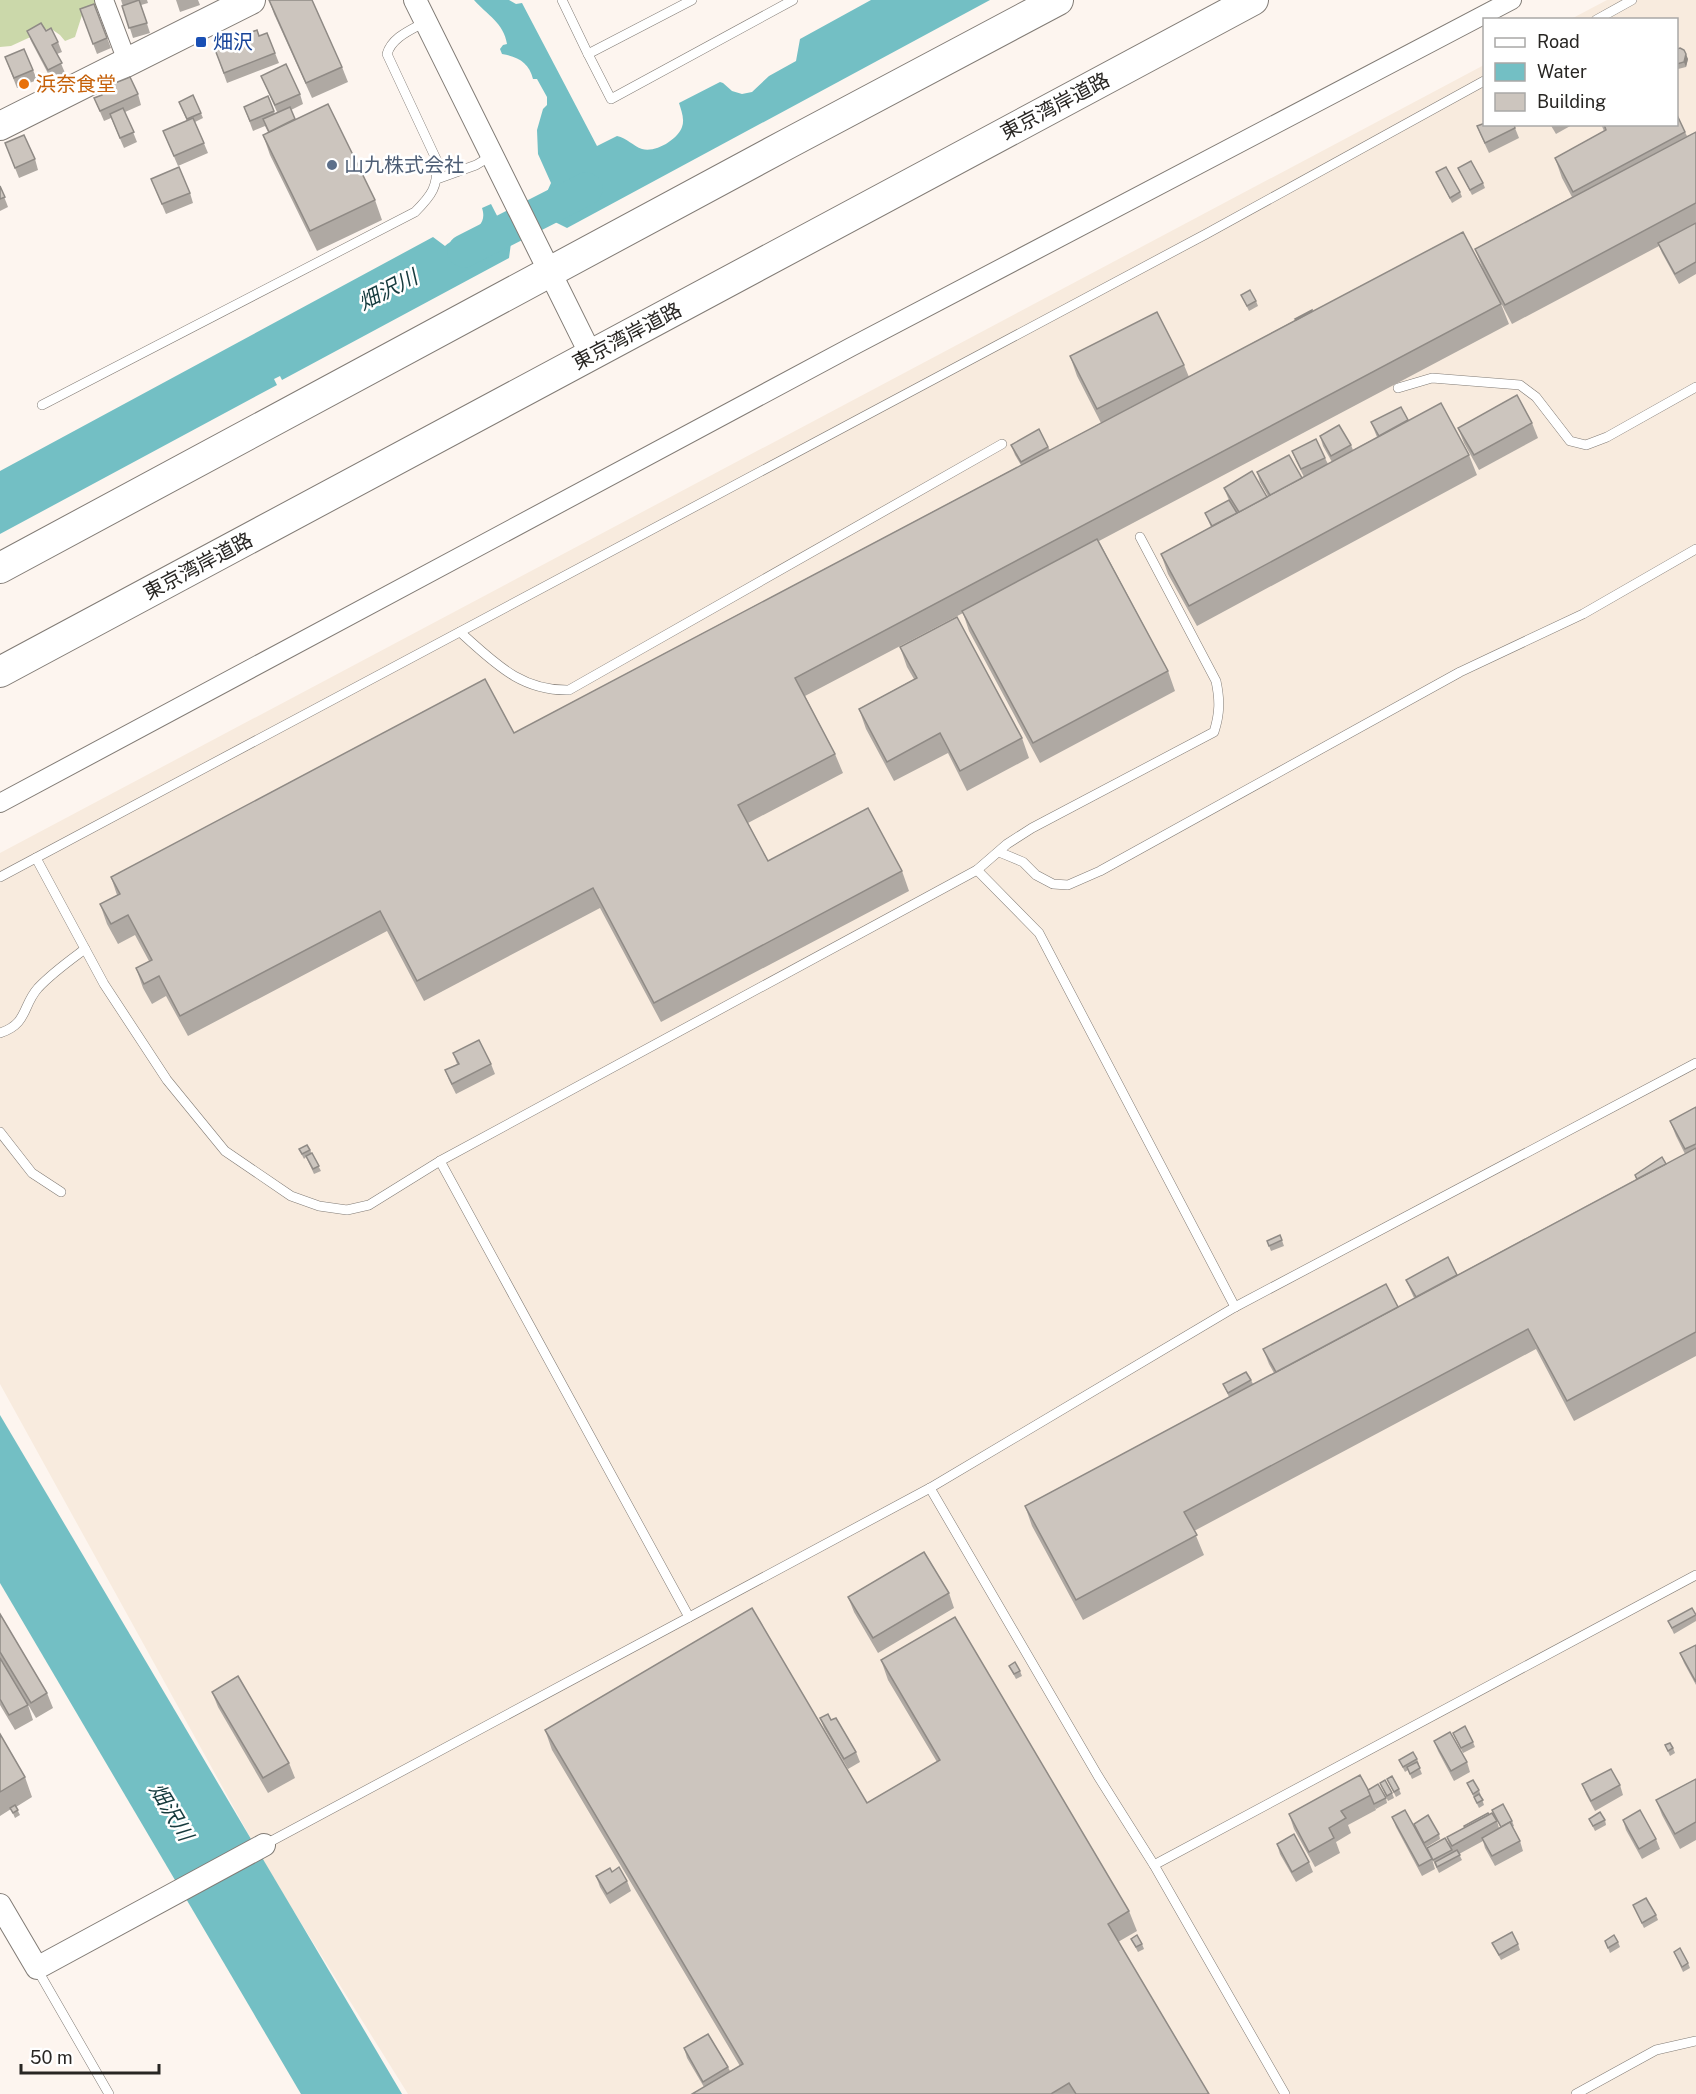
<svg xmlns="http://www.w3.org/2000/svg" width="1696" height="2094" font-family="'Public Sans','Noto Sans JP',sans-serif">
<rect width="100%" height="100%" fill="#fdf5ef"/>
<path fill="#f8ebde" d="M1607 0H1696V2094H408L271 1875 0 1384V853L1484 65V124H1676V20L1571 19Z"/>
<path fill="#cbd8aa" d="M0 0H99L101 7 82 15 75 37 65 41 60 35 50 28 11 46 0 47Z"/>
<g fill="#73bfc4">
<path d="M474 0H509L516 4 522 3 597 146 617 136C627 138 633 146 642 149 656 153 678 139 682 127 685 119 681 110 679 103L720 82 723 83 732 91 742 94 752 92 769 76 796 61 800 39 871 0H990L567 228 551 220 540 199 546 194 551 183 538 154 537 130 543 109 547 105V97L537 79H533C529 63 519 57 502 54L500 49 503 45 507 44C504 23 487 15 474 0Z"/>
<path d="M491 204 511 243 509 258 282 380 280 376 274 379 277 385 0 534V471L433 237 445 246C459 234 490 232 482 208Z"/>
<path d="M0 1415 402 2094H301L0 1583Z"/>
</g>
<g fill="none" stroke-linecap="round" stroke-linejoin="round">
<path stroke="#73bfc4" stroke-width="33" d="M464 251 586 189"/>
<defs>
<g id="service">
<path d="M562 0 588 54"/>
<path d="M692 0 588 54 611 99 793 0"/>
<path d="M1596 20 1632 0"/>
<path d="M437 179 476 165 491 156"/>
<path d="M1398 388 1432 378 1520 385 1536 397 1570 441 1586 445 1607 437 1696 387"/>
<path d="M42 405 415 212C432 195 438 187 437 161L387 54C392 37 411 30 425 22"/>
<path d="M460 632C494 662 520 691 569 690L1002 444"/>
<path d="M999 852 1023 862 1036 875 1053 884 1068 885 1100 871 1460 672 1583 614 1696 549"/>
<path d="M36 858 104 984 167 1080 225 1151 291 1196 319 1206 347 1210 369 1205 440 1161 977 870 1007 844 1032 828 1214 732C1220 713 1220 700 1216 681L1140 537"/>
<path d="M977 870 1039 933 1235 1307"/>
<path d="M0 877 1206 234 1484 81"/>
<path d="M0 1033C28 1024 22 1006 38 988 52 973 69 961 85 949"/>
<path d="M0 1132 32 1173 61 1192"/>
<path d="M440 1161 689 1617"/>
<path d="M930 1488 1098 1776 1154 1865 1285 2094"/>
<path d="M264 1845 930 1488 1235 1307 1696 1063"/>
<path d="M1154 1865 1696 1575"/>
<path d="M37 1969 109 2094"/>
<path d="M1576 2094 1656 2050 1696 2041"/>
</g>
<g id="minor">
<path d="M104 0 127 61"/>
<path d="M0 803 851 347 1512 0"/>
</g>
<g id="tertiary">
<path d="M415 0 591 355"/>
<path d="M0 1905 37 1968 264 1845"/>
</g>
<path id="primary" d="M0 126 251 0"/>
<g id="trunk">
<path d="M0 568 789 143 1058 0"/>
<path d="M0 672 1253 0"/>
</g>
</defs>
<use href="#service" stroke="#817b75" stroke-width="10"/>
<use href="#minor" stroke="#817b75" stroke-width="20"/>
<use href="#tertiary" stroke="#817b75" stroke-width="24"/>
<use href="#primary" stroke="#817b75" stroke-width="30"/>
<use href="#trunk" stroke="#817b75" stroke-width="32"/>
<use href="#service" stroke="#fff" stroke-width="9"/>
<use href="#minor" stroke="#fff" stroke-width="18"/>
<use href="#tertiary" stroke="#fff" stroke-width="22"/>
<use href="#primary" stroke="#fff" stroke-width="28"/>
<use href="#trunk" stroke="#fff" stroke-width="30"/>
</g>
<g fill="#afa9a3">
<path d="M121 0H147L148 3 141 5 150 33 133 38Z"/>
<path d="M176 0H198L200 5 180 12Z"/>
<path d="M269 0 342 67 348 82 312 98 274 14Z"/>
<path d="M94 4 111 48 97 54 80 9Z"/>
<path d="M27 31H46L58 42 62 52 57 54 65 73 52 81 31 41Z"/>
<path d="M267 33 279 63 227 83 214 47 259 36Z"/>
<path d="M1677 49 1688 59 1686 67 1678 69 1677 67Z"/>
<path d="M5 57 33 70 37 80 17 88Z"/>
<path d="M261 76 300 94 303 104 291 110 295 119 375 200 382 220 317 251 270 155 263 135 268 132 265 126 253 131 244 107 268 96 275 114 277 112Z"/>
<path d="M138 94 141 105 125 112 137 142 124 148 111 118 104 121 94 98Z"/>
<path d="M193 95 203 118 195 122 208 153 178 166 163 131 187 121 179 102Z"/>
<path d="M1550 124H1572V125L1556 134Z"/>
<path d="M1601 124H1677L1685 132 1687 136 1696 132V274L1679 284 1662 253 1659 246 1512 324 1483 269 1475 249 1572 197 1562 178 1555 158 1604 131Z"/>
<path d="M1477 126 1515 128 1519 138 1489 153 1481 136Z"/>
<path d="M5 143 35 159 38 170 19 178Z"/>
<path d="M1458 168 1483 183 1485 188 1472 195Z"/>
<path d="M1436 172 1460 192 1462 197 1452 203Z"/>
<path d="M151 179 190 193 193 203 166 214Z"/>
<path d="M0 186 8 207 0 211Z"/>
<path d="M1241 295 1256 301 1258 306 1249 311Z"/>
<path d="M1501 304 1509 324 1099 541 1168 671 1175 691 1040 763 969 631 963 613 805 696 835 754 843 773 748 823 768 861 902 871 909 891 661 1022 600 908 424 1001 387 931 188 1036 166 996 152 1004 143 988 136 968 149 961 135 935 118 944 107 924 100 904 117 895 111 877 514 733 1021 465 1015 455 1011 445 1048 447 1050 450 1101 423 1077 376 1070 356 1184 365 1189 377 1312 311Z"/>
<path d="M1408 420 1469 455 1477 475 1197 626 1168 574 1161 554 1211 527 1205 513H1237L1228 498 1224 488 1267 497 1268 496 1260 482 1257 472 1302 478 1304 477 1296 461 1292 451 1325 458 1328 464 1332 462 1323 446 1320 436 1351 445 1353 450 1377 437 1371 422Z"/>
<path d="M1532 423 1538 438 1479 470 1464 443 1458 428Z"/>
<path d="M900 647 1022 738 1029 758 967 791 948 753 894 781 866 729 859 709 914 679 907 667Z"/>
<path d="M453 1053 491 1064 495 1074 456 1094 449 1080 445 1070 457 1064Z"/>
<path d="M1696 1107V1356L1574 1421 1536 1349 1194 1531 1204 1555 1083 1620 1032 1526 1025 1506 1229 1397 1223 1384 1251 1380 1253 1384 1274 1373 1269 1364 1263 1349 1398 1307 1414 1298 1406 1280 1457 1275 1636 1179 1635 1175 1666 1164 1685 1154 1676 1136 1670 1121Z"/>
<path d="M299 1149 310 1150 321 1171 314 1174 306 1157 304 1159Z"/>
<path d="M1280 1235 1284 1246 1271 1251 1267 1241Z"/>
<path d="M949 1593 954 1608 878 1653 854 1612 848 1597Z"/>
<path d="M0 1614 47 1693 53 1708 36 1718 0 1657Z"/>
<path d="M1696 1615V1621L1674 1634 1668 1621Z"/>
<path d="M1696 1645V1685L1684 1663 1680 1653Z"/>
<path d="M0 1658 28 1705 33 1720 15 1730 0 1705Z"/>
<path d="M881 1660 1129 1911 1137 1931 1118 1942 1209 2094H692L704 2087 687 2058 684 2048 728 2067 730 2071 740 2066 552 1750 545 1730 867 1803 937 1762 888 1680Z"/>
<path d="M1009 1666 1020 1671 1022 1676 1016 1679Z"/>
<path d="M212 1692 289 1763 295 1778 268 1793 218 1707Z"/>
<path d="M820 1718 831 1720 856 1752 860 1762 848 1769 824 1728Z"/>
<path d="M1453 1733 1473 1742 1475 1747 1463 1753Z"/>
<path d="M0 1734 25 1777 32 1797 16 1807 20 1815 15 1818 11 1809 0 1816Z"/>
<path d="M1434 1741 1467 1762 1470 1772 1454 1781 1438 1751Z"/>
<path d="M1665 1745 1673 1748 1675 1753 1670 1756Z"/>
<path d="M1417 1759 1419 1764H1418L1422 1774 1412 1779 1408 1770 1405 1772 1399 1760Z"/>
<path d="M1387 1779 1399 1789 1401 1794 1396 1797Z"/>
<path d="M1696 1779V1840L1680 1849 1662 1815 1656 1800Z"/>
<path d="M1380 1783 1392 1793 1394 1798 1388 1801Z"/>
<path d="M1467 1783 1479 1790 1484 1805 1479 1808Z"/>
<path d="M1582 1784 1620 1785 1623 1795 1595 1811 1586 1794Z"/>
<path d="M1368 1790 1386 1798 1387 1803 1376 1809 1375 1807 1376 1810 1348 1825 1351 1833 1336 1842 1340 1853 1315 1867 1294 1829 1289 1814Z"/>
<path d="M1492 1810 1512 1821 1514 1826 1512 1827 1520 1841 1523 1851 1495 1866 1485 1848 1483 1841 1459 1854 1462 1860 1439 1873 1427 1848 1450 1847 1447 1837 1489 1815 1497 1821 1499 1828 1501 1827Z"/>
<path d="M1392 1817 1415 1829 1414 1824 1439 1834 1440 1839 1425 1848 1432 1859 1435 1869 1422 1876 1396 1827Z"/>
<path d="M1589 1819 1605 1820 1606 1825 1595 1831Z"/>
<path d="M1623 1820 1656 1839 1660 1849 1642 1859 1626 1830Z"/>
<path d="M1277 1844 1309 1862 1313 1872 1296 1882 1280 1854Z"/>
<path d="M596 1876 627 1881 631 1891 610 1904 600 1887Z"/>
<path d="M1633 1905 1656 1915 1658 1920 1644 1928Z"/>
<path d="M1131 1939 1142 1944 1144 1949 1138 1952Z"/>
<path d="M1605 1941 1618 1942 1620 1947 1610 1953Z"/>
<path d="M1492 1943 1518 1944 1520 1950 1501 1960Z"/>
<path d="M1674 1952 1688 1963 1690 1968 1683 1972Z"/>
</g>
<path fill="#8f8a85" d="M1686 54 1688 59 1686 67 1684 62Z"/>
<g fill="#ccc5be" stroke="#8f8a85" stroke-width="1.5">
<path d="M139 0 147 23 129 28 122 6Z"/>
<path d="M269 0H312L342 67 306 83Z"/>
<path d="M94 4 107 38 93 44 80 9Z"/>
<path d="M41 23 46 31 51 28 58 42 52 45 62 63 48 70 27 31Z"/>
<path d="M257 30 259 36 267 33 275 53 224 73 214 47Z"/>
<path d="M1680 48 1684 50 1686 54 1684 62 1677 64V49Z"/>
<path d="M24 49 33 70 14 78 5 57Z"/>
<path d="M286 64 300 94 275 105 261 76Z"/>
<path d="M130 77 138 94 100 111 94 98 102 95 100 89Z"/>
<path d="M193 95 201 113 187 119 179 102Z"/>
<path d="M268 96 274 111 250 121 244 107Z"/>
<path d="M328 104 375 200 310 231 263 135Z"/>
<path d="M290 107 295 119 269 132 263 119Z"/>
<path d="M123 108 134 132 120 138 110 114Z"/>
<path d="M1677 115 1685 132 1573 192 1555 158 1606 130 1604 124H1677Z"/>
<path d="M193 118 204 143 174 156 163 131Z"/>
<path d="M1485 123V124H1514L1515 128 1485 143 1477 126Z"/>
<path d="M1696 132V203L1505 305 1475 249Z"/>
<path d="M24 135 35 159 15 168 5 143Z"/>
<path d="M1471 161 1483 183 1470 190 1458 168Z"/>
<path d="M179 167 190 193 162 204 151 179Z"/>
<path d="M1446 167 1460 192 1450 198 1436 172Z"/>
<path d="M0 186 5 197 0 199Z"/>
<path d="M1696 223V262L1675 274 1658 243Z"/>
<path d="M1463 232 1501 304 795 678 835 754 738 805 768 861 868 808 902 871 654 1003 593 888 417 981 380 911 180 1016 159 976 144 984 136 968 152 960 128 915 111 924 100 904 120 894 111 877 485 679 514 733Z"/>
<path d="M1250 290 1256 301 1247 306 1241 295Z"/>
<path d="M1312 310V311L1296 320 1295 319Z"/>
<path d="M1157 312 1184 365 1097 409 1070 356Z"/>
<path d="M1517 395 1532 423 1474 455 1458 428Z"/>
<path d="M1441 403 1469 455 1189 606 1161 554Z"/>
<path d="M1401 407 1408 420 1379 436 1371 422Z"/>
<path d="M1339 425 1351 445 1331 456 1320 436Z"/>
<path d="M1039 429 1048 447 1021 462 1011 445Z"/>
<path d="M1316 439 1325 458 1301 469 1292 451Z"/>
<path d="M1289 455 1302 478 1270 495 1257 472Z"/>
<path d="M1252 471 1267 497 1239 512 1224 488Z"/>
<path d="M1229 500 1237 513 1212 526 1205 513Z"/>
<path d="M1097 539 1168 671 1033 743 962 611Z"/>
<path d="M957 617 1022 738 960 771 940 733 887 762 859 709 917 678 900 647Z"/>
<path d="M479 1040 491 1064 452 1084 445 1070 459 1064 453 1053Z"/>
<path d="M1696 1107V1144L1685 1149 1670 1121Z"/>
<path d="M307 1145 310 1150 302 1154 299 1149Z"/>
<path d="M1696 1148V1332L1567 1401 1528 1329 1184 1512 1197 1535 1076 1600 1025 1506Z"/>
<path d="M312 1153 319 1166 313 1169 306 1156Z"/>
<path d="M1662 1157 1666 1164 1637 1179 1635 1175Z"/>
<path d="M1280 1235 1282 1240 1269 1246 1267 1241Z"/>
<path d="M1448 1257 1457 1275 1416 1297 1406 1280Z"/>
<path d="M1386 1284 1398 1307 1276 1372 1263 1349Z"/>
<path d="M1246 1372 1251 1380 1228 1393 1223 1384Z"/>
<path d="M924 1552 949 1593 873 1638 848 1597Z"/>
<path d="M752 1608 867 1803 940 1760 881 1660 955 1617 1129 1911 1108 1924 1209 2094H1076L1069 2083 1051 2094H692L743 2064 545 1730Z"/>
<path d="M1692 1608 1696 1615 1672 1628 1668 1621Z"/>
<path d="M0 1614 47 1693 31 1703 0 1652Z"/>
<path d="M1696 1645V1682L1680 1653Z"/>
<path d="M0 1658 28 1705 9 1715 0 1699Z"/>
<path d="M1015 1662 1020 1671 1014 1674 1009 1666Z"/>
<path d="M238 1676 289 1763 263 1778 212 1692Z"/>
<path d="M828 1714 831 1720 836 1718 856 1752 844 1759 820 1718Z"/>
<path d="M1465 1726 1473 1742 1461 1748 1453 1733Z"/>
<path d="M1450 1732 1467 1762 1451 1771 1434 1741Z"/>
<path d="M0 1734 25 1777 0 1792Z"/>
<path d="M1670 1743 1673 1748 1668 1751 1665 1745Z"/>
<path d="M1413 1752 1417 1759 1403 1767 1399 1760Z"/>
<path d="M1417 1762 1420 1768 1410 1774 1407 1767Z"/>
<path d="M1611 1769 1620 1785 1591 1801 1582 1784Z"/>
<path d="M1360 1775 1371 1795 1341 1811 1346 1818 1329 1828 1334 1838 1309 1852 1289 1814Z"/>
<path d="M1392 1776 1399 1789 1394 1792 1387 1779Z"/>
<path d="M1696 1779V1822L1675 1834 1656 1800Z"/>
<path d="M1385 1780 1392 1793 1387 1796 1380 1783Z"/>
<path d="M1473 1780 1479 1790 1473 1794 1467 1783Z"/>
<path d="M1378 1784 1386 1798 1374 1804 1368 1790Z"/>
<path d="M1479 1794 1483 1800 1477 1803 1474 1797Z"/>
<path d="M1503 1804 1512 1821 1501 1827 1492 1810Z"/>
<path d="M15 1805 18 1810 13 1813 10 1808Z"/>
<path d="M1405 1810 1432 1859 1419 1866 1392 1817Z"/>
<path d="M1640 1810 1656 1839 1639 1849 1623 1820Z"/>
<path d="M1600 1812 1605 1820 1593 1826 1589 1819Z"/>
<path d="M1488 1813 1489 1815 1465 1828 1464 1826Z"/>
<path d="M1492 1813 1497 1821 1452 1846 1447 1837Z"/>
<path d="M1428 1815 1439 1834 1424 1843 1414 1824Z"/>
<path d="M1510 1822 1520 1841 1492 1856 1482 1838Z"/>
<path d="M1294 1834 1309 1862 1292 1872 1277 1844Z"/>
<path d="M1445 1838 1452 1850 1433 1860 1427 1848Z"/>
<path d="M1457 1850 1460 1855 1437 1867 1435 1862Z"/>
<path d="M619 1867 627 1881 607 1894 596 1876 610 1868 612 1872Z"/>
<path d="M1646 1898 1656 1915 1642 1923 1633 1905Z"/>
<path d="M1512 1932 1518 1944 1499 1955 1492 1943Z"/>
<path d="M1137 1935 1142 1944 1136 1947 1131 1939Z"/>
<path d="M1614 1935 1618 1942 1608 1948 1605 1941Z"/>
<path d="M1680 1948 1688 1963 1682 1967 1674 1952Z"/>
<path d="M708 2034 728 2067 703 2082 684 2048Z"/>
</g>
<rect fill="#1a4fb4" stroke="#fff" stroke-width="2" x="195" y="36" width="12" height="12" rx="3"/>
<circle fill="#e8710a" stroke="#fff" stroke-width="2" cx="24" cy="84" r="6"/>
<circle fill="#5c6f8a" stroke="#fff" stroke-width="2" cx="332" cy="165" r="6"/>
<g text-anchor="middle" stroke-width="5" stroke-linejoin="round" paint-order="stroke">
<g font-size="20" fill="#164399" stroke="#fff" text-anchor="start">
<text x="213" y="49">畑沢</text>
</g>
<g font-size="20" fill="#c56008" stroke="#fff" text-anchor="start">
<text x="36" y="91">浜奈食堂</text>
</g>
<g font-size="20" fill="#282623" stroke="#fff">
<text transform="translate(1055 106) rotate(-28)" y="7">東京湾岸道路</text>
<text transform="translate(627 336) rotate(-28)" y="7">東京湾岸道路</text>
<text transform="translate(198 566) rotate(-28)" y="7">東京湾岸道路</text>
</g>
<g font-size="20" fill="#4e5e75" stroke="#fff" text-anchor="start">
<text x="344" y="172">山九株式会社</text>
</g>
<g font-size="21" font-style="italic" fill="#163b3e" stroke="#fff">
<text transform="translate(388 290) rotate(-27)" y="7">畑沢川</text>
<text transform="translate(171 1812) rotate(59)" y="7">畑沢川</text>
</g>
</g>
<rect x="1483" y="18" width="195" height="108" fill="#ffffff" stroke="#a9a8a7" stroke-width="1.5"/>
<rect x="1495" y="38" width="30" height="9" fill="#ffffff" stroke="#a9a8a7" stroke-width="1.5"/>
<text x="1537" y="48" font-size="18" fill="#282623">Road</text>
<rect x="1495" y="63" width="30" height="18" fill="#73bfc4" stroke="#a9a8a7" stroke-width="1.5"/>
<text x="1537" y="78" font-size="18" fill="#282623">Water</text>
<rect x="1495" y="93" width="30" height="18" fill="#ccc5be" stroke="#a9a8a7" stroke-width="1.5"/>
<text x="1537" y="108" font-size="18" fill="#282623">Building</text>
<path d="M21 2064v9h138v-9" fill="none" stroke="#282623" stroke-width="3"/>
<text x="30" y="2064" font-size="18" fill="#282623" stroke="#ffffff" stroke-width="4.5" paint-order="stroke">50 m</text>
</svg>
